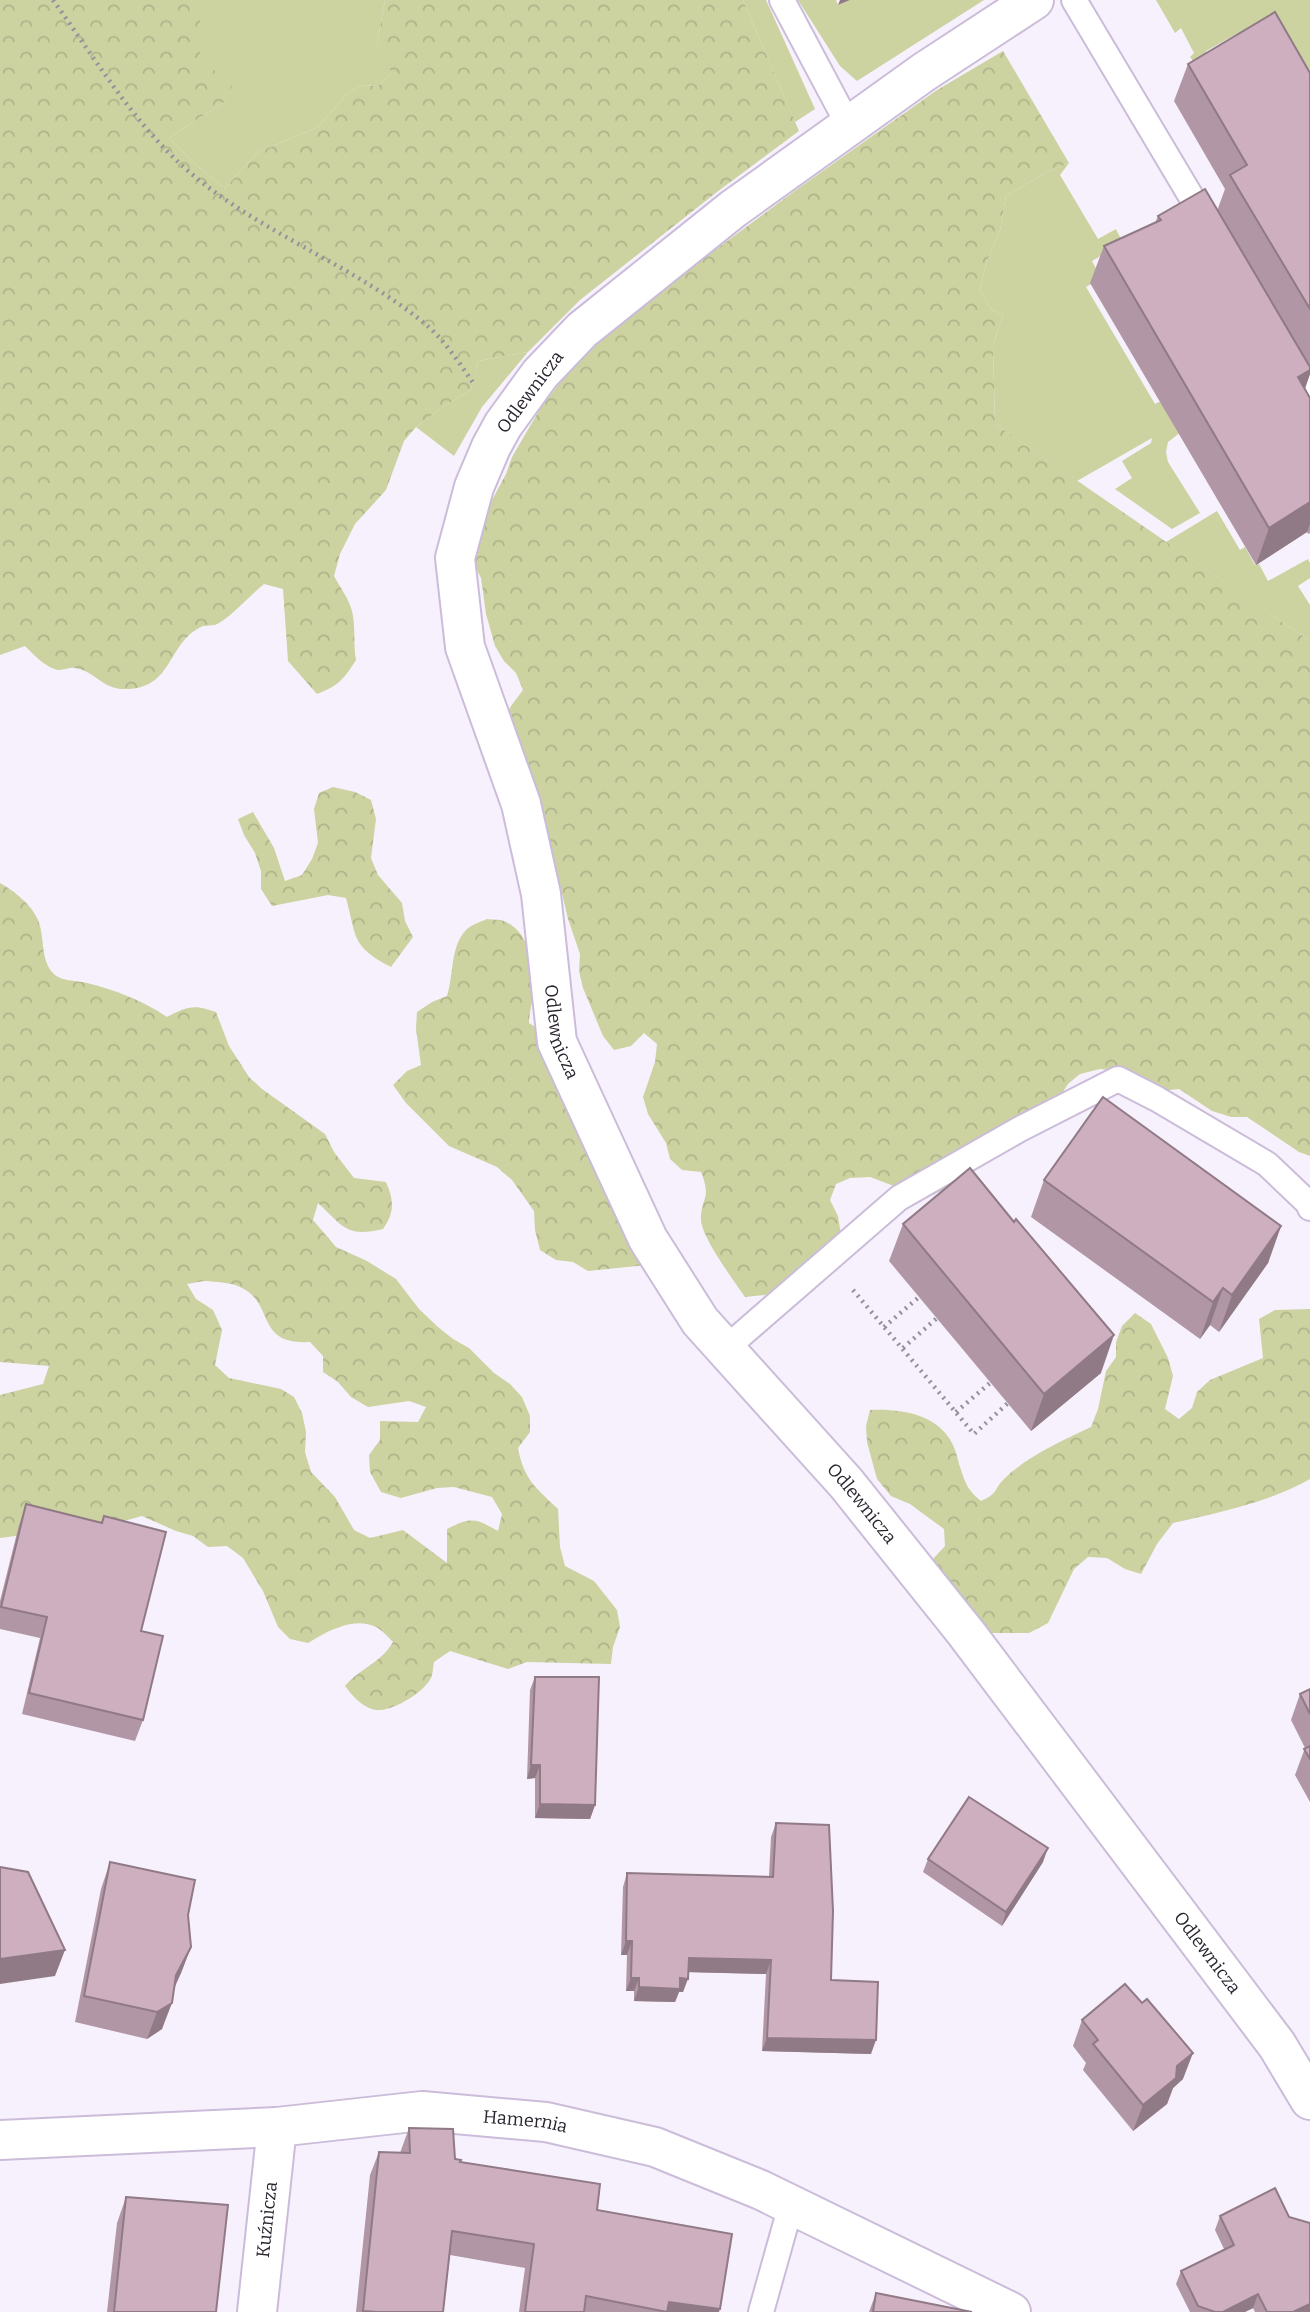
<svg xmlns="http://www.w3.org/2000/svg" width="1310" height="2312" font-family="Bitter,serif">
<defs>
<pattern id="forest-crowns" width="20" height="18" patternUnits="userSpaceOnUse" patternTransform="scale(1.75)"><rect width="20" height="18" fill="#ccd2a0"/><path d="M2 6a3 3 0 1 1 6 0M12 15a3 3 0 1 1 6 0" fill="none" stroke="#afb48a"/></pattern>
</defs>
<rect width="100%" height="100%" fill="#f7f1fd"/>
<g fill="#ccd2a0">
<path d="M200 0H385L377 43 393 72 378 86 361 85 346 95 318 127 258 152 225 188 197 166 169 138 227 100 200 58Z"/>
<path d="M743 0H766L815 109 795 122Z"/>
<path d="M798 0H836L838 5 850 0H984L857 81 840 66Z"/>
<path d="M1156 0H1310V133L1251 56 1238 33 1206 51 1209 57 1196 65 1190 57 1194 53 1181 28 1175 33Z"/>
<path d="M1069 163 1060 175 1098 239 1116 229 1123 243 1092 261 1101 278 1086 287 1155 404 1163 400 1182 431 1168 442 1166 452 1168 462 1200 513 1172 529 1115 489 1132 478 1122 461 1151 443 1152 438 1077 481 995 424 993 345 1003 315 992 310 980 290 986 264 1000 230 1006 196 1045 173Z"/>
<path d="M528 352 482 407 454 456 416 427 443 407 471 390 478 361Z"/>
<path d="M1217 511 1240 550 1245 547 1255 565 1259 564 1268 581 1308 559 1310 563V578L1298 586 1310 605V641L1166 542Z"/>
</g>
<g fill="url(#forest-crowns)" fill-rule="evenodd">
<path d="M0 0H200V58L232 86 227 100 169 138 197 166 225 188 258 152 318 127 346 95 361 85 378 86 392 73 377 43 385 0H743L799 131 717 192 580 300 528 352 478 361 471 390 443 407 416 427 404 441 386 490 355 524 340 554 334 576C340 587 349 599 352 611 356 627 353 644 356 660 344 679 338 686 317 694L288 661 283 589 264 584C249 596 235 613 219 623 213 627 205 624 199 628 167 645 172 691 123 689 101 688 95 671 75 668 70 667 65 670 59 670 47 669 33 654 25 646L0 655Z"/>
<path d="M1003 51 1069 163 1045 173 1006 196 1000 230 986 264 980 290 992 310 1003 315 993 345 995 424 1310 641V1156L1299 1152 1247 1117H1231L1212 1111 1179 1089 1161 1091 1119 1071 1100 1069 1080 1074 1068 1084 1058 1099 995 1149 967 1176 933 1195 915 1194 870 1177 850 1178 836 1184 830 1200 838 1216 841 1235 781 1289 765 1295 745 1297C734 1281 702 1238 701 1220 701 1196 712 1200 701 1172L682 1170 670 1159 666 1143 648 1114 643 1097 655 1062 657 1044 644 1033 631 1046 614 1050 603 1036 583 988 579 971 580 954 568 919 559 881 542 851 543 818 540 801 502 725 511 706 523 690 516 673 504 661 495 646 486 614 481 578 472 561 477 528 506 474 512 457 540 409 568 372 602 340 680 276 796 190 937 90Z"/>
<path d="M333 787 355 792 371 800 376 819 371 858 378 875 402 903 405 921 413 937 391 967C351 946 357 938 346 898L328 895 272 906 261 889V871L255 853 244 835 238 819 253 812 274 848 285 881 302 875 312 859 318 843 314 809 319 793Z"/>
<path d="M0 883C14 891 32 905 38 920 45 937 40 957 52 972 60 982 76 980 87 983 115 990 144 1001 167 1017 187 1006 194 1004 216 1012L229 1046 249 1077 262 1089 325 1134 334 1152 354 1178 386 1182C394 1200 395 1212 383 1229 346 1238 343 1226 318 1203L313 1220 336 1247 367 1261 396 1279 419 1309 438 1327 453 1339 469 1348 494 1373 510 1384 522 1397 530 1416V1432L518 1448C524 1480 536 1488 558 1509L560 1547 565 1566 594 1581 617 1610 620 1627 613 1647 611 1664 527 1662 508 1669 450 1651 434 1662C433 1666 433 1674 431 1678 424 1692 396 1709 380 1710 366 1711 353 1697 345 1686 359 1669 382 1662 393 1642 388 1637 382 1630 376 1627 354 1616 327 1631 308 1643L290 1639 278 1627 263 1591 243 1558 227 1546 208 1547 193 1536 176 1531 142 1516 117 1523 0 1538V1395L43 1384 49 1366 0 1362ZM204 1281C216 1282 232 1282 242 1288 275 1304 255 1345 310 1342L323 1356V1372L338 1382 351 1397 368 1407 409 1401 426 1407 418 1422 380 1421V1440L369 1455 370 1472 381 1492 401 1498 437 1488 454 1487 492 1497 502 1514 498 1531C475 1518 471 1517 447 1529V1563L403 1530 370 1538 354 1530 335 1497 311 1472 305 1452 306 1432 302 1413 294 1397 281 1389 229 1378 215 1365 222 1330 213 1310 196 1299 187 1284Z"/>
<path d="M487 919C492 920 499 919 504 921 528 931 534 961 535 984 535 994 529 1010 529 1023L558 1041 658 1221 669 1233V1251L656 1264 588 1271 573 1262 556 1260 540 1250 535 1230 534 1211 512 1180 497 1167 449 1146 406 1103 393 1085 407 1071 421 1065 416 1029 417 1012 432 1002 447 996C454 975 450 947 466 930 471 925 480 922 487 919Z"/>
<path d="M1310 1309V1479C1267 1503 1220 1512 1173 1523L1157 1544 1141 1574 1125 1569 1107 1558 1088 1557 1074 1569 1048 1623 1029 1633H977L925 1576 933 1559 945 1546 944 1529 910 1504 891 1496 877 1479 867 1442 866 1426 870 1410C899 1409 932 1413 949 1438 954 1445 957 1455 959 1464 965 1481 966 1489 981 1501 999 1493 993 1490 1004 1479 1026 1457 1063 1440 1091 1427L1098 1409 1106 1371 1116 1357V1342L1122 1326 1135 1313 1151 1324 1168 1358 1173 1376 1165 1409 1179 1419 1192 1408 1197 1392 1210 1380 1263 1358 1259 1319 1275 1310Z"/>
</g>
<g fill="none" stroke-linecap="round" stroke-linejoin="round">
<defs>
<g id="lane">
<path d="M782 0 849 126"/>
<path d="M1074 0 1208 225"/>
<path d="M1289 362 1310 398"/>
<path d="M725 1349 899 1198 1020 1129 1118 1079 1157 1099 1267 1164 1308 1203 1310 1208"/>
<path d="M761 2312 791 2205"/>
</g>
<g id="street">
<path id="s1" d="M1034 0 924 72 733 209 582 330 540 374 503 425 491 447 474 487 455 558 465 647 521 804 541 894 557 1042 648 1239 700 1321 846 1483 966 1633 1277 2045 1310 2100"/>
<path id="s2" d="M0 2140 277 2127 422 2111 546 2122 655 2147 761 2190 1011 2312"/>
<path id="s3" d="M257 2312 277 2127"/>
</g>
</defs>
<use href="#lane" stroke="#cbbcd9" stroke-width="28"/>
<use href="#street" stroke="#cbbcd9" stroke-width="42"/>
<g stroke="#96909b" stroke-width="4.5" stroke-dasharray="2 5" stroke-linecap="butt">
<path d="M53 0C99 64 141 136 204 184 272 237 358 269 424 323 444 339 459 363 474 384"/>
<path d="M853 1290 974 1434 1008 1403"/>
<path d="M884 1327 919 1297"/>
<path d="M903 1348 937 1318"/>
<path d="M956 1412 990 1383"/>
</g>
<use href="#lane" stroke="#fff" stroke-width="24"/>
<use href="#street" stroke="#fff" stroke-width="38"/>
</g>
<g fill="#b196a5">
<path d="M1188 64 1310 73V374L1305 389 1310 398V533L1308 534 1307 532 1256 565 1090 283 1104 246 1155 223 1158 216 1217 211 1225 189 1174 101Z"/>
<path d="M1044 1180 1281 1226 1268 1263 1219 1332 1210 1325 1200 1339 1031 1217Z"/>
<path d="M1014 1222 1101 1373 1031 1431 889 1261 903 1224Z"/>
<path d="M26 1504 101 1522 104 1516 141 1631 143 1720 135 1741 22 1714 40 1638 0 1629V1601L19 1525Z"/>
<path d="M535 1677 595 1805 590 1819 535 1818V1778L527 1779 530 1690Z"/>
<path d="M1310 1689V1802L1295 1775 1305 1748 1291 1720 1300 1694Z"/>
<path d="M776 1823 831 1980 871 2054 762 2051 766 1974 688 1972 683 1992H679L675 2002 634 2001V1991H626L627 1955H621L623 1887 627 1873 769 1876 771 1837Z"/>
<path d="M928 1859 1043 1862 1002 1926 923 1872Z"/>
<path d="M110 1862 188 1915 191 1947 181 1973 175 1987 162 2029 147 2039 75 2022 101 1889Z"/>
<path d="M1082 2020 1183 2079 1173 2088 1167 2104 1133 2131 1083 2070 1086 2063 1073 2046Z"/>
<path d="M409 2128 460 2162 597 2210 719 2312H519L525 2268 450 2255 443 2312H356L370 2175 379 2152 400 2153Z"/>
<path d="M126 2197 216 2312H107L117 2223Z"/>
<path d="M1220 2216 1310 2312H1255L1253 2308 1245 2312H1190L1176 2284 1181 2271 1224 2249 1215 2230Z"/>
<path d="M876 2293 972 2312H869Z"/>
</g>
<g fill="#907a86">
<path d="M840 0H850L838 5Z"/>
<path d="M1310 370V374L1298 407V377Z"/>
<path d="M1310 502V524L1307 532 1256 565 1269 528Z"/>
<path d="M1281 1226 1268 1263 1219 1332 1232 1295Z"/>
<path d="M1223 1288 1210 1325 1200 1339 1213 1302Z"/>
<path d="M1114 1335 1101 1373 1031 1431 1044 1394Z"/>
<path d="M531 1765H540L535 1778 527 1779Z"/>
<path d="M540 1804 595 1805 590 1819 535 1818Z"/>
<path d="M1048 1848 1043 1862 1002 1926 1006 1912Z"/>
<path d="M626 1941H632L627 1955H621Z"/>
<path d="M191 1947 181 1973 167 2001 176 1975Z"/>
<path d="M65 1950 55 1976 0 1984V1959Z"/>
<path d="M689 1958 771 1960 766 1974 684 1972Z"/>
<path d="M631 1978H639L634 1991H626Z"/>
<path d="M680 1978 688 1979 683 1992H679L675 2002 634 2001 639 1987Z"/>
<path d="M172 2003 162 2029 147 2039 157 2012Z"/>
<path d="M767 2038 876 2040 871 2054 762 2051Z"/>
<path d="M1193 2053 1183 2079 1173 2088 1167 2104 1133 2131 1143 2105 1177 2066Z"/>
<path d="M1258 2294 1253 2308 1245 2312H1223Z"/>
<path d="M669 2302 720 2309 719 2312H667Z"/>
<path d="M1310 2304V2312H1293Z"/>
</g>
<g fill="#ceafc0" stroke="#907a86" stroke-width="2">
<path d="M1275 12 1310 73V309L1230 175 1247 165 1188 64Z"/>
<path d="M1205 189 1310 367V370L1298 377 1310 398V502L1269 528 1104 246 1161 220 1158 216Z"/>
<path d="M1103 1097 1281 1226 1232 1295 1223 1288 1213 1302 1044 1180Z"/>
<path d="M970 1168 1014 1222 1016 1219 1114 1335 1044 1394 903 1224Z"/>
<path d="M26 1504 102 1523 104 1516 166 1532 141 1631 163 1636 143 1720 29 1693 47 1617 1 1607Z"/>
<path d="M535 1677H599L595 1805 540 1804V1765H531Z"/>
<path d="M1310 1689V1714L1300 1694Z"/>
<path d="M1310 1746V1759L1304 1749Z"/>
<path d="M969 1797 1048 1848 1006 1912 928 1859Z"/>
<path d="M776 1823 829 1825 833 1911 831 1980 878 1982 876 2040 767 2038 771 1960 689 1958 688 1979 680 1978V1989L639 1987V1978H631L632 1941H626L627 1873 773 1877Z"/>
<path d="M110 1862 195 1880 188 1915 191 1947 176 1975 172 2003 157 2012 84 1996Z"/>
<path d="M0 1867 28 1872 65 1950 0 1959Z"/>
<path d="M1125 1984 1142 2003 1147 1999 1193 2053 1177 2066 1176 2078 1143 2105 1093 2044 1098 2040 1082 2020Z"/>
<path d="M409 2128 453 2129 455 2159 461 2160 460 2162 600 2184 597 2210 732 2234 720 2309 669 2302 667 2312 586 2296 584 2312H525L534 2244 452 2231 443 2312H377L363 2311 379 2152 410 2153Z"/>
<path d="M1275 2188 1289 2217 1310 2223V2304L1293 2312H1267L1258 2294 1223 2312H1215L1198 2306 1181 2271 1234 2245 1220 2216Z"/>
<path d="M126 2197 228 2205 216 2312H114Z"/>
<path d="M876 2293 972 2312H873Z"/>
</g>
<g text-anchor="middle" stroke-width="5" stroke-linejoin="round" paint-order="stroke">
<g font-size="18" fill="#2a242f" stroke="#fff">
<text transform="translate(530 392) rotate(-53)" y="6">Odlewnicza</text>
<text dy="6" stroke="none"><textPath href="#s1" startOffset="1314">Odlewnicza</textPath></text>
<text dy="6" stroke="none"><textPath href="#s1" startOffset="1881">Odlewnicza</textPath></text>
<text dy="6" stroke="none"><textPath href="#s1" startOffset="2448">Odlewnicza</textPath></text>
<text dy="6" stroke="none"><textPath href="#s2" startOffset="527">Hamernia</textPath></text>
<text dy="6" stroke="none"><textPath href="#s3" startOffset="93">Kuźnicza</textPath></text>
</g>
</g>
</svg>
